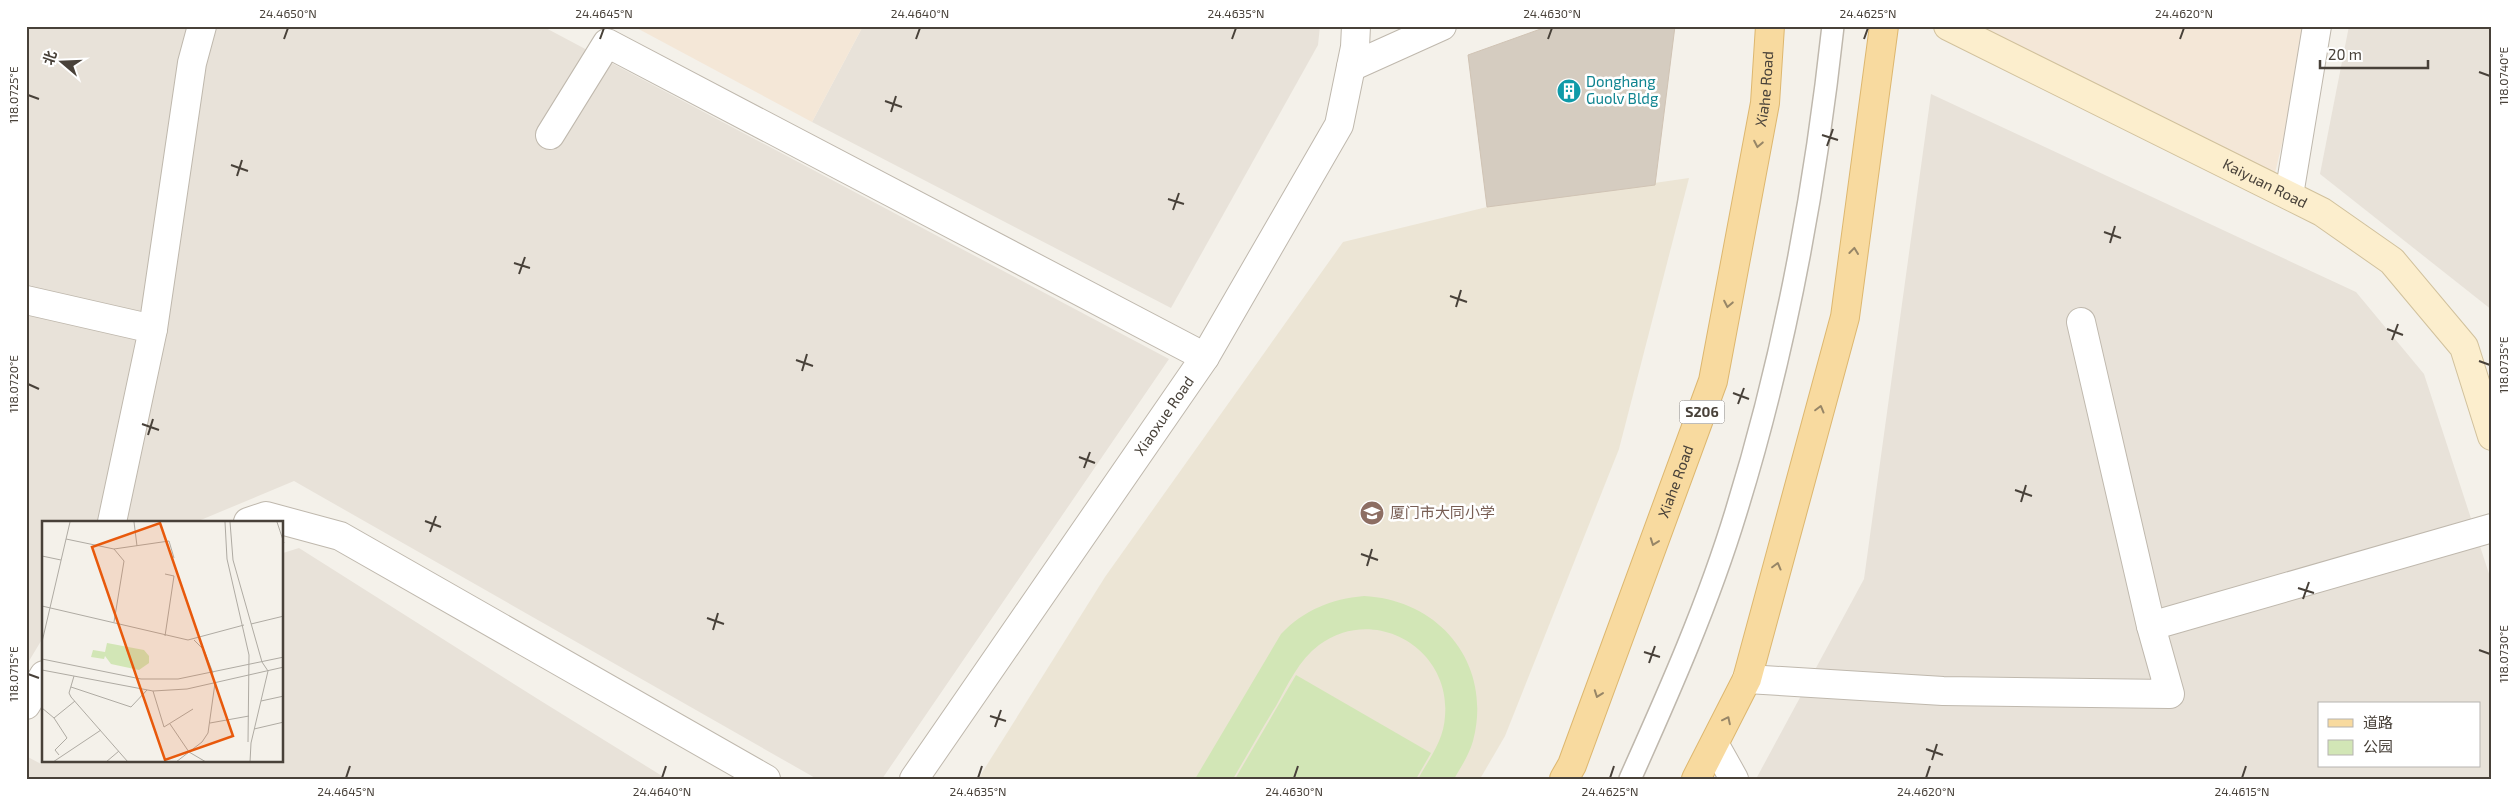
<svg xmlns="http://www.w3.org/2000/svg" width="2518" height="805" font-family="'Exo 2','Noto Sans SC',sans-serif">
<rect width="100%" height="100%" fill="#f4f1ea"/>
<g fill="#e8e2d9" fill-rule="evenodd">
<path d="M26 26H542L1169 359 882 779H817L294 481 196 522H44V636L26 666Z"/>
<path d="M863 26H1320L1318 45 1171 308 812 122Z"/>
<path d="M2349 26H2492V310L2320 174Z"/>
<path d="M1931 94 2356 292 2424 374 2492 583V779H1756L1864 579ZM2319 704H2479V766H2319Z"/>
<path d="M299 548 541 701 667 779H26V756L41 764 44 760 282 761 283 553Z"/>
</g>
<g fill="#f4e7d7">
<path d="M633 26H863L812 122Z"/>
<path d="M1978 26H2310L2275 173Z"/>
</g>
<path fill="#ece5d5" d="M1689 178 1619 449 1505 736 1480 779H978L1105 577 1343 242 1487 207Z"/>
<g fill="#d2e6b6">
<path d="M1364 596C1441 600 1493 665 1473 741 1469 755 1461 767 1454 779H1418C1429 759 1444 740 1445 716 1451 649 1375 604 1319 645 1299 660 1288 684 1276 706 1261 730 1247 755 1233 779H1195L1281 634C1304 610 1331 599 1364 596Z"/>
<path d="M1296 675 1431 753 1416 779H1235Z"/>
</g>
<path fill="#d5ccc0" stroke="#d0c3b4" d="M1549 26H1675L1655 185 1487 207 1468 55Z"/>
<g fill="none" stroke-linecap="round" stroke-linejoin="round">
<defs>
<path id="lane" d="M1630 779C1669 692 1708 604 1736 512 1785 354 1815 191 1833 26"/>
<g id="street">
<path d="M1351 67 1442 26"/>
<path d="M550 135 607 43 1205 357"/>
<path d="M2289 195 2317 26"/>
<path d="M26 300 153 329"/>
<path d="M112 522 153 329 192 63 202 26"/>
<path d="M248 522 266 516 340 536 766 779"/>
<path d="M2151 626 2492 528"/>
<path d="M1747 679 1943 691 2170 694 2151 626 2081 322"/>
<path d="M26 705 44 675"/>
<path d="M1715 745 1734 779"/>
<path id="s1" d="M914 779 1205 357 1339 125 1355 47 1356 26"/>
</g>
<g id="secondary">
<path id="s2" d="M1948 26 2322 212 2392 261 2464 347 2492 436"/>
</g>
<g id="primary">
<path id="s3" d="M1564 779 1572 765 1713 381 1765 103 1770 26"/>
<path d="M1696 779 1747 679 1845 317 1884 26"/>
</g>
</defs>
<use href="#lane" stroke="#bfb8ad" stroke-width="24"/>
<use href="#street" stroke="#bfb8ad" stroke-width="30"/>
<use href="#secondary" stroke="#d1c19c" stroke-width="30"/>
<use href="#primary" stroke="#ddb76f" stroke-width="30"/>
<use href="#lane" stroke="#fff" stroke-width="21"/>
<use href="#street" stroke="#fff" stroke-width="28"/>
<use href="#secondary" stroke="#fceecd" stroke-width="28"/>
<use href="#primary" stroke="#f8da9f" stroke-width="28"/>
</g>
<defs><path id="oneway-chevron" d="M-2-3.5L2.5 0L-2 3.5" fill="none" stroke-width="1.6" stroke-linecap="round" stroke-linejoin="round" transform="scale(1.25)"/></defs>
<g stroke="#978667">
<use href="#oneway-chevron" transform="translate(1758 144) rotate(101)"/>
<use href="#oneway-chevron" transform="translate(1854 251) rotate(-83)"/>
<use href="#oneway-chevron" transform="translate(1728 304) rotate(101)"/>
<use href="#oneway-chevron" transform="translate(1820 409) rotate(-75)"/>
<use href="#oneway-chevron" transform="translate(1654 542) rotate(110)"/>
<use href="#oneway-chevron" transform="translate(1777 566) rotate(-75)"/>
<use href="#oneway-chevron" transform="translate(1598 694) rotate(110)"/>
<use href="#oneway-chevron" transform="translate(1727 720) rotate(-64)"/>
</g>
<path fill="none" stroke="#484139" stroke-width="2" d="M284 39 288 28M600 39 604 28M916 39 920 28M1232 39 1236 28M1548 39 1552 28M1864 39 1868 28M2180 39 2184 28M2479 72 2490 76M28 95 39 99M885 101 902 107M891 112 896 96M1822 135 1838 140M1827 146 1833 129M231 165 248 171M237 176 242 160M1168 199 1184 204M1173 210 1179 193M2104 232 2121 238M2110 243 2115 226M514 263 530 268M519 274 525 257M1450 296 1467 302M1456 307 1461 290M2387 329 2403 335M2392 340 2398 324M796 360 813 366M2479 361 2490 365M802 371 807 354M28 384 39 389M1733 393 1749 399M1738 404 1744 388M142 424 159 430M148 435 153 419M1079 457 1095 463M1084 468 1090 452M2015 490 2032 496M2021 502 2026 485M425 521 441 527M430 532 436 516M1361 554 1378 560M1367 566 1372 549M2298 588 2314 593M2303 599 2309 582M707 618 724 624M713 630 718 613M2479 650 2490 654M1644 652 1660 657M1649 663 1655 646M28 674 39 678M990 716 1006 721M995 727 1001 710M1926 749 1943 755M1932 760 1937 744M346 778 350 766M662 778 666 766M978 778 982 766M1294 778 1298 766M1610 778 1614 766M1926 778 1930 766M2242 778 2246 766"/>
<defs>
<symbol id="building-disc" viewBox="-11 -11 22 22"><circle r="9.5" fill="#0f9aa8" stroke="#fff"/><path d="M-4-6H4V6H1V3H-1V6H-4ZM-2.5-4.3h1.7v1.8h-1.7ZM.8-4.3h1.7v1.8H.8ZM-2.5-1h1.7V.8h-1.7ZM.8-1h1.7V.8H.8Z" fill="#fff"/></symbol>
<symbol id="school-disc" viewBox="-11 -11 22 22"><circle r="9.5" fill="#8d6e63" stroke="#fff"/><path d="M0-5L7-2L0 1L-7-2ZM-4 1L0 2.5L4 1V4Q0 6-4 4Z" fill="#fff"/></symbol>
</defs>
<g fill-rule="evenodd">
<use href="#building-disc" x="1555" y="77" width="28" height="28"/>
<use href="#school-disc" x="1358" y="499" width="28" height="28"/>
</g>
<g text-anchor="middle" stroke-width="5" stroke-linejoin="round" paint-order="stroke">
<rect fill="#fff" stroke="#7f7a74" stroke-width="1" x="1679.5" y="400.5" width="45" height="23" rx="4"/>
<g font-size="14" font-weight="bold" fill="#484139">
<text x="1702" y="417">S206</text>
</g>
<g font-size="15" fill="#0d838f" stroke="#fff" text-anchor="start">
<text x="1586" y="87">Donghang<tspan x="1586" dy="17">Guolv Bldg</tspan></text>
</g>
<g font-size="15" fill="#484139" stroke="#fff">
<text dy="5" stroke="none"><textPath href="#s3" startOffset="722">Xiahe Road</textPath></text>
<text dy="5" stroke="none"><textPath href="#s2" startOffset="354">Kaiyuan Road</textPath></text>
<text dy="5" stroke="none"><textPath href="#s1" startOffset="441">Xiaoxue Road</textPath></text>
<text dy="5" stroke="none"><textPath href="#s3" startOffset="318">Xiahe Road</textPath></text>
</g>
<g font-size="15" fill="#785e54" stroke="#fff" text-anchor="start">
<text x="1390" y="518">厦门市大同小学</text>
</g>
</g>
<g transform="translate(42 521)">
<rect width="241" height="241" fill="#f4f1ea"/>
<path d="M65 122 102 129 107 135V142L97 149 69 143 63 135 62 138 49 136 51 129 63 131Z" fill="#d2e6b6"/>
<path fill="none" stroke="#afaba3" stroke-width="1" d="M92 1 95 25M183 1 185 38 207 134 206 221M188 1 191 39 220 141 226 150 209 222 208 241M235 1 242 22M24 18 72 28 82 40 72 101M72 28 127 20 132 37M0 35 19 39M123 53 132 55 123 115M0 85 146 119 202 104M209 103 242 95M152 119 162 129 171 152M0 121 28 1M0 138 99 158H136L242 136M0 149 111 170 145 168 242 146M32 155 27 172 29 176 86 241M29 166 89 186 105 169M111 170 122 206 151 188M219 180 242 175M0 187 12 197 25 217 13 229 17 234M12 197 33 180M168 202 207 195M128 203 147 231 164 241M212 208 242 201M11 241 59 209M64 241 77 230M134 241 160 221 166 212 173 162"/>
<path fill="#e8590c" fill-opacity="0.15" stroke="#e8590c" stroke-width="2.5" d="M118 2 191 215 123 239 50 26Z"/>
<rect width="241" height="241" fill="none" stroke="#484139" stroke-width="2.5"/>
</g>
<rect width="2518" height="805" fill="none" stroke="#ffffff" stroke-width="55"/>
<rect x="2318" y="702" width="162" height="65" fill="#ffffff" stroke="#b6b3b0"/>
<rect x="2328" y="719" width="25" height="8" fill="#f8da9f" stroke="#b6b3b0"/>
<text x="2363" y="728" font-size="15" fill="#484139">道路</text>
<rect x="2328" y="740" width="25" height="15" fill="#d2e6b6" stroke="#b6b3b0"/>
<text x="2363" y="752" font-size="15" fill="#484139">公园</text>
<g transform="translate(62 62) rotate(289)" stroke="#ffffff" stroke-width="4" paint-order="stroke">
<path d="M0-4L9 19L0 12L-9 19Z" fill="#484139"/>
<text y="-8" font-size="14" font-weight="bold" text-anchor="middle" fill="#484139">北</text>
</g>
<path d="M2320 60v8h108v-8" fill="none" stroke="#484139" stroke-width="2.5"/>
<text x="2328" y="60" font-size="15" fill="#484139" stroke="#ffffff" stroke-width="4" paint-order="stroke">20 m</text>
<rect x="28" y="28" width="2462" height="750" fill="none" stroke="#484139" stroke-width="2"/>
<g font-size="12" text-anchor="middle" fill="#484139">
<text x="288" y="18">24.4650°N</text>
<text x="604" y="18">24.4645°N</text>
<text x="920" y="18">24.4640°N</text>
<text x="1236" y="18">24.4635°N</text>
<text x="1552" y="18">24.4630°N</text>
<text x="1868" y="18">24.4625°N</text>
<text x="2184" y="18">24.4620°N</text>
<text transform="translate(2504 76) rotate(-90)" y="4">118.0740°E</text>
<text transform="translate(14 95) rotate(-90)" y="4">118.0725°E</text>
<text transform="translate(2504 365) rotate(-90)" y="4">118.0735°E</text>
<text transform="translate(14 384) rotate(-90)" y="4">118.0720°E</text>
<text transform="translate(2504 654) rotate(-90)" y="4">118.0730°E</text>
<text transform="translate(14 674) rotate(-90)" y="4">118.0715°E</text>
<text x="346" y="796">24.4645°N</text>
<text x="662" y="796">24.4640°N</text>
<text x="978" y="796">24.4635°N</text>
<text x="1294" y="796">24.4630°N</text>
<text x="1610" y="796">24.4625°N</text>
<text x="1926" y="796">24.4620°N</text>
<text x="2242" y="796">24.4615°N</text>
</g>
</svg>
